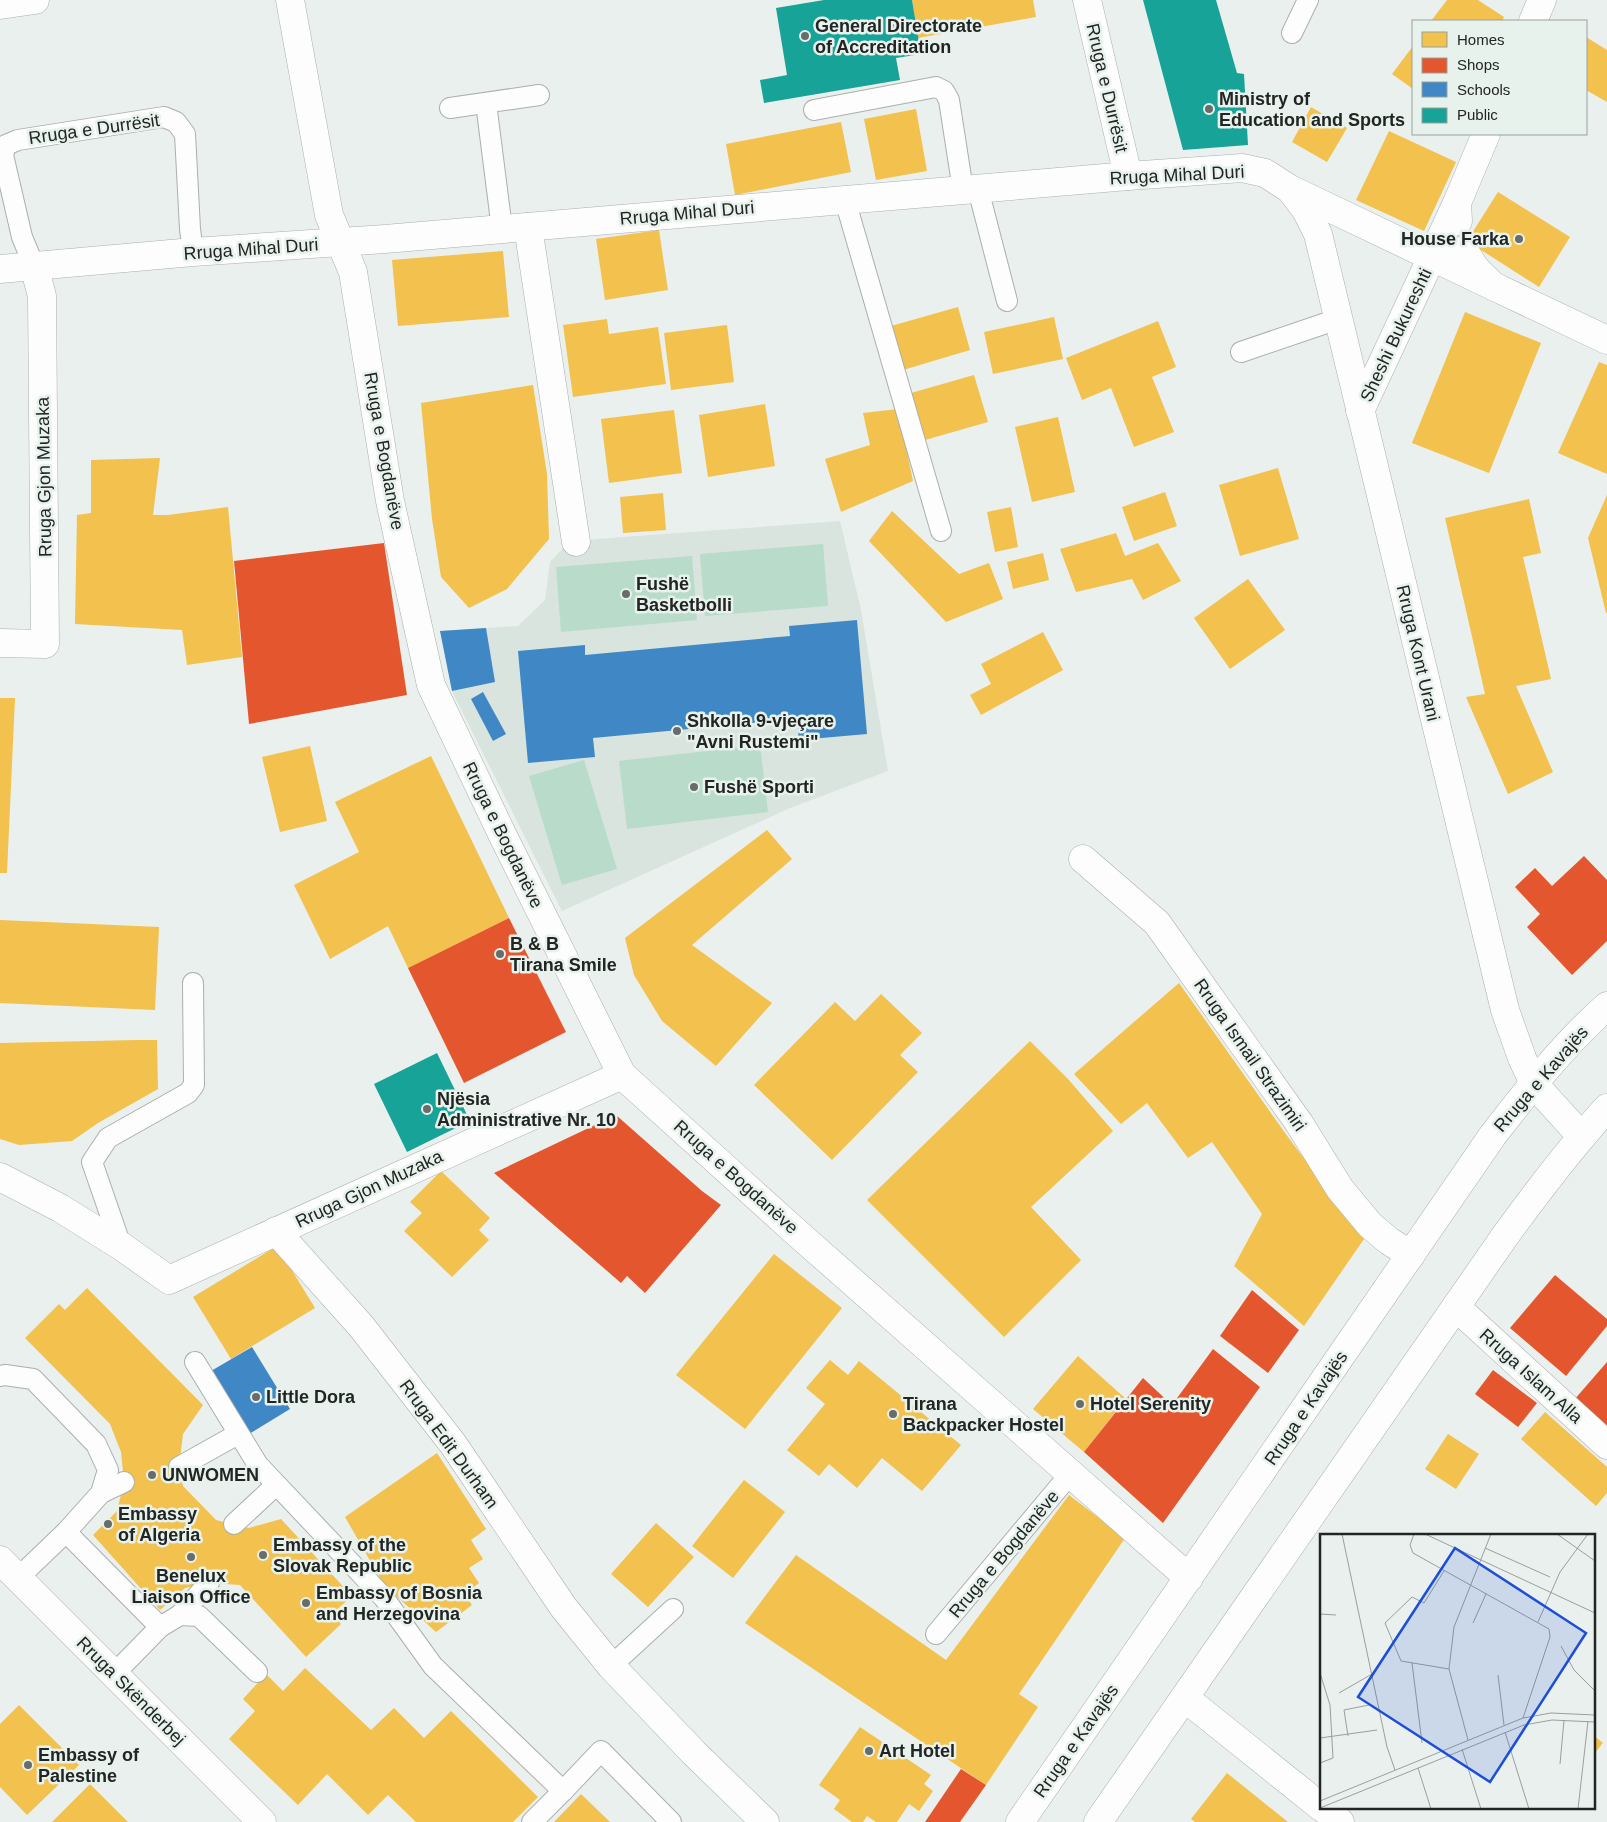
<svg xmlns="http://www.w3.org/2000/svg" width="1607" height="1822" font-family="Helvetica,sans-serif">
<rect width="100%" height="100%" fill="#eaf0ed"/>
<path fill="#d8e4dd" d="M840 521 861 610 888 771 790 808 562 911 452 691 440 631 518 626 545 600 550 562 568 543 597 539Z"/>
<g fill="#b8dcc9">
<path d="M823 544 828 606 705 616 700 554Z"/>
<path d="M692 556 697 620 561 632 556 567Z"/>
<path d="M760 745 768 812 627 829 619 761Z"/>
<path d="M584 760 617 869 562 885 529 776Z"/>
</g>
<g fill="#f2c14e">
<path d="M912 0H1033L1036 17 918 38Z"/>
<path d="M1447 0H1478L1504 17 1502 21H1431Z"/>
<path d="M1586 37 1607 50V102L1586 90Z"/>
<path d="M1413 46V89L1392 74Z"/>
<path d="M1311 107 1347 128 1327 162 1292 142Z"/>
<path d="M916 109 927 171 876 180 864 119Z"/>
<path d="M841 122 851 172 735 195 726 144Z"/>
<path d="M1389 131 1456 162 1424 231 1356 200Z"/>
<path d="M1498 192 1570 237 1539 287 1467 241Z"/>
<path d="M659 230 668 290 605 300 596 239Z"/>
<path d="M503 251 509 317 398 326 392 260Z"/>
<path d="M958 307 970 350 903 370 891 326Z"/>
<path d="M1465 312 1541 343 1489 473 1412 443Z"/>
<path d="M1054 317 1063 359 993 374 984 332Z"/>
<path d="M607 319 609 334 658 327 666 384 573 397 563 325Z"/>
<path d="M1158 321 1176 367 1152 377 1174 432 1134 447 1111 388 1082 400 1066 358Z"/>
<path d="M727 325 734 382 671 390 664 333Z"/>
<path d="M1599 362 1607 365V474L1558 453Z"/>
<path d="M974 375 988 422 925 440 911 393Z"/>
<path d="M533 385 547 474 549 539 507 589 469 608 441 577 432 519 421 403Z"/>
<path d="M765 404 775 466 708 477 699 415Z"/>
<path d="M898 409 913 481 841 512 825 459 870 445 863 413Z"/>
<path d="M674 410 682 473 609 483 601 419Z"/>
<path d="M1058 417 1075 492 1032 502 1015 427Z"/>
<path d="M160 458 153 515H168L228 507 242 657 187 665 182 630 75 624 77 515 91 513V460Z"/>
<path d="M1278 468 1299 539 1240 556 1219 485Z"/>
<path d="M1165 492 1177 526 1134 541 1122 507Z"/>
<path d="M663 493 666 530 623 533 620 497Z"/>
<path d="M1607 495V613H1606L1588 538Z"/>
<path d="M1529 499 1541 553 1523 557 1551 679 1516 686 1553 772 1508 794 1466 697 1485 694 1445 518Z"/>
<path d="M1011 507 1018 547 995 552 987 512Z"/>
<path d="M892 511 959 574 989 563 1003 599 946 622 869 541Z"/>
<path d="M1116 533 1125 556 1158 543 1181 581 1143 600 1132 579 1076 592 1060 549Z"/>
<path d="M1043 553 1049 580 1013 589 1007 562Z"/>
<path d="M1248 579 1285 630 1230 669 1194 618Z"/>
<path d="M1043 632 1063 670 981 715 970 695 991 684 981 664Z"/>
<path d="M0 698H15L7 873H0Z"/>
<path d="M310 746 327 821 280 832 262 757Z"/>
<path d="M431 756 509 918 408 968 388 926 330 959 294 885 359 852 335 802Z"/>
<path d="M767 830 792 859 692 945 772 1003 716 1066 662 1021 634 975 625 938Z"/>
<path d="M0 920 159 927 155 1010 0 1003Z"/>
<path d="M1179 983 1285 1133 1364 1239 1304 1326 1234 1266 1262 1214 1212 1142 1188 1158 1147 1103 1121 1124 1074 1074Z"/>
<path d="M881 994 922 1033 900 1055 918 1072 832 1160 754 1085 835 1002 855 1021Z"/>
<path d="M137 1040H157L158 1089 98 1123 72 1141 19 1145 0 1139V1043Z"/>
<path d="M1030 1041 1068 1079 1113 1131 1031 1207 1081 1260 1004 1337 867 1200Z"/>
<path d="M441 1171 490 1218 479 1230 489 1240 452 1277 404 1231 422 1213 410 1202Z"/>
<path d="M277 1246 315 1308 231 1359 193 1297Z"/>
<path d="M774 1254 842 1308 745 1429 676 1375Z"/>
<path d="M87 1288 203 1405 183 1434 179 1467 183 1486 216 1520 249 1528 281 1519 352 1596 332 1614 341 1624 306 1657 240 1585 209 1583 185 1588 160 1610 93 1535 117 1511 124 1482 121 1452 110 1424 25 1338 59 1304 65 1310Z"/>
<path d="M1078 1356 1126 1399 1084 1452 1033 1409Z"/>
<path d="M830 1360 848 1375 859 1361 961 1445 922 1491 882 1458 857 1488 829 1464 819 1476 787 1450 825 1404 806 1388Z"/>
<path d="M1545 1412 1607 1467V1493L1596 1506 1521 1439Z"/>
<path d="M1448 1434 1479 1454 1456 1489 1425 1469Z"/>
<path d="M437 1453 486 1529 471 1540 483 1559 469 1568 479 1583 465 1594 472 1605 436 1632 384 1585 345 1517Z"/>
<path d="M744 1480 785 1512 733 1578 692 1546Z"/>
<path d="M1069 1495 1125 1538 1019 1694 1038 1707 986 1785 745 1623 796 1555 946 1660Z"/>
<path d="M656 1523 694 1557 648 1607 611 1574Z"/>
<path d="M305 1668 371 1730 394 1708 424 1738 451 1711 538 1797 513 1822H416L388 1795 368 1815 327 1774 298 1805 229 1739 255 1711 243 1699 266 1674 283 1691Z"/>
<path d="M19 1705 79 1765 27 1815 0 1787V1724Z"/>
<path d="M860 1727 931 1775 924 1784 933 1791 919 1811 909 1804 897 1822H876L867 1816 863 1822H852L834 1809 840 1800 819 1785Z"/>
<path d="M1593 1735 1603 1743 1593 1755Z"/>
<path d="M1227 1773 1288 1822H1195L1191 1819Z"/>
<path d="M90 1784 128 1822H52Z"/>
<path d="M581 1794 610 1822H554Z"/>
</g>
<g fill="#e4572e">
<path d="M384 543 407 695 249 724 234 561Z"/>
<path d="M1584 856 1607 880V941L1572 975 1527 927 1540 914 1515 887 1535 868 1552 886Z"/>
<path d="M509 918 566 1032 464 1083 408 968Z"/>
<path d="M616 1115 702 1191 721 1205 645 1293 627 1276 621 1283 494 1173Z"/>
<path d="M1555 1275 1607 1319V1326L1566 1376 1510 1328Z"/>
<path d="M1252 1290 1299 1330 1268 1373 1220 1336Z"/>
<path d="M1213 1349 1260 1387 1163 1523 1084 1452 1143 1378 1172 1405Z"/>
<path d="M1607 1362V1429L1574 1400Z"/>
<path d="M1493 1370 1537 1403 1518 1427 1475 1394Z"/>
<path d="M961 1769 986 1785 960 1822H925Z"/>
</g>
<g fill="#3f88c5">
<path d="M857 620 867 734 799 740 797 719 593 738 595 757 528 763 518 651 585 645V655L790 636 789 626Z"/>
<path d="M486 628 495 682 452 691 440 631Z"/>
<path d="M483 692 506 734 493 741 471 699Z"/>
<path d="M252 1347 290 1409 249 1434 211 1371Z"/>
</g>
<g fill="#17a398">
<path d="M824 0H912L921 54 896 58 900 80 764 103 760 80 787 75 776 8Z"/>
<path d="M1143 0H1216L1237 73 1244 74 1248 145 1183 150Z"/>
<path d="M437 1053 470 1121 407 1152 374 1084Z"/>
</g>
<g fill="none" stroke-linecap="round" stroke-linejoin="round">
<defs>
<g id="service">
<path d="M1292 33 1308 0"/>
<path d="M486 103 502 229"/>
<path d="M450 108 539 95"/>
<path d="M814 110 936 87 944 91 949 100 963 190"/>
<path d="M978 189 1007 301"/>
<path d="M845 200 941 531"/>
<path d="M34 266 22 237 3 155 6 145 18 140 164 117 176 122 185 134 190 229 193 252"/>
<path d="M1241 352 1338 319"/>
<path d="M121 1246 92 1162 108 1138 188 1093 194 1085 193 983"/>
<path d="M195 1362 258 1465 384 1598 433 1666 563 1791 532 1822"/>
<path d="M0 1376 5 1375 33 1379 96 1444 108 1470 101 1493 66 1532 18 1578"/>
<path d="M179 1467 238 1434"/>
<path d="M101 1493 124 1482"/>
<path d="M234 1524 276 1485"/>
<path d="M66 1532 160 1627"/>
<path d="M180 1615 209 1583"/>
<path d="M936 1634 1071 1473"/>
<path d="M611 1666 673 1609"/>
<path d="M114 1674 160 1627 180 1615 199 1616 257 1672"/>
<path d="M563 1791 601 1751 671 1822"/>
</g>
<g id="pedestrian">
<path d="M1533 21 1542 0"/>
<path d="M1290 189 1493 286"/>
<path d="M1458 221 1457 203 1486 134"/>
<path d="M1360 411 1457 203"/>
</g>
<g id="minor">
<path d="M290 0 329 215 353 272 390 501 431 685 502 834 622 1075 797 1233 1189 1578"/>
<path d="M1087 0 1128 176"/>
<path d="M528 227 576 542"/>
<path d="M1464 250 1475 268 1493 286 1607 340"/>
<path d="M0 269 193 252 385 239 1128 176 1242 168 1265 173 1290 189 1306 210 1318 234 1505 1010 1522 1058 1534 1084"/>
<path d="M0 643 45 644 42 296 34 266"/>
<path d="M1083 859 1157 923 1299 1123 1340 1189 1370 1225 1389 1241 1411 1255"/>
<path d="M0 1177 60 1208 121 1246 169 1280 622 1075"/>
<path d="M276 1231 361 1326 453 1444 564 1608 611 1666 694 1753 765 1822"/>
<path d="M1456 1307 1607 1445"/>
<path d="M0 1560 262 1822"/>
<path d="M1185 1698 1321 1807"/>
<path d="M1323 1808 1340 1822"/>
</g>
<g id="secondary">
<path d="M0 5 35 0"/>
<path d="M1534 1084 1581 1136"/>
<path d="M1020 1822 1493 1135C1528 1090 1564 1044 1607 1006"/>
<path d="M1098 1822 1505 1236C1537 1192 1570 1148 1607 1108"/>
</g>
</defs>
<use href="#service" stroke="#abafad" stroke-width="22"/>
<use href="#pedestrian" stroke="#abafad" stroke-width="29"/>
<use href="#minor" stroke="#abafad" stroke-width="29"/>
<use href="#secondary" stroke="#abafad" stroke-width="29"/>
<use href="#service" stroke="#fcfdfc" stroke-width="20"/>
<use href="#pedestrian" stroke="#fcfdfc" stroke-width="28"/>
<use href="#minor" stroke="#fcfdfc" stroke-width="28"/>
<use href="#secondary" stroke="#fcfdfc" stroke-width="28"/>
</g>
<g fill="#686c6a" stroke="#e8f2ed" stroke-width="2">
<circle cx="805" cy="36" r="5"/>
<circle cx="1209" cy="109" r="5"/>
<circle cx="1519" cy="239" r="5"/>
<circle cx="626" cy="594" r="5"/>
<circle cx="677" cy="731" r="5"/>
<circle cx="694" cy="787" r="5"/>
<circle cx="500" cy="954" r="5"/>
<circle cx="427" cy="1109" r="5"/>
<circle cx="256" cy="1397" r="5"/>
<circle cx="1080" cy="1404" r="5"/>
<circle cx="893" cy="1414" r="5"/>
<circle cx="152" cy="1475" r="5"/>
<circle cx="108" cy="1524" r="5"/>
<circle cx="263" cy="1555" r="5"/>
<circle cx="191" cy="1557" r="5"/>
<circle cx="306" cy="1603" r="5"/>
<circle cx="869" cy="1751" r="5"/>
<circle cx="28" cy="1765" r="5"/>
</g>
<g text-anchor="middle" stroke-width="5" stroke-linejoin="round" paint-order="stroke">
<g font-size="18" font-weight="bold" fill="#222523" stroke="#e8f2ed" text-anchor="start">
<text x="815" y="32">General Directorate<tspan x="815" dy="21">of Accreditation</tspan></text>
<text x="1219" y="105">Ministry of<tspan x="1219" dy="21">Education and Sports</tspan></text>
<text x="1509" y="245" text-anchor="end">House Farka</text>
<text x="636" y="590">Fushë<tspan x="636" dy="21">Basketbolli</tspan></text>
<text x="687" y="727">Shkolla 9-vjeçare<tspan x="687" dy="21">"Avni Rustemi"</tspan></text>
<text x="704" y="793">Fushë Sporti</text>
<text x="510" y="950">B &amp; B<tspan x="510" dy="21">Tirana Smile</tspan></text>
<text x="437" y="1105">Njësia<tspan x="437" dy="21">Administrative Nr. 10</tspan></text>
<text x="266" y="1403">Little Dora</text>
<text x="903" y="1410">Tirana<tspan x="903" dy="21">Backpacker Hostel</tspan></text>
<text x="1090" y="1410">Hotel Serenity</text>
<text x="162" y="1481">UNWOMEN</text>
<text x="118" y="1520">Embassy<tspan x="118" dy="21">of Algeria</tspan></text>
<text x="273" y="1551">Embassy of the<tspan x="273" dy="21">Slovak Republic</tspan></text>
<text x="191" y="1582" text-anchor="middle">Benelux<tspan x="191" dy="21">Liaison Office</tspan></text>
<text x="316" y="1599">Embassy of Bosnia<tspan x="316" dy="21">and Herzegovina</tspan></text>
<text x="879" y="1757">Art Hotel</text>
<text x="38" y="1761">Embassy of<tspan x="38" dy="21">Palestine</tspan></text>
</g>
<g font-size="18" fill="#222523" stroke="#e8f2ed">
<text transform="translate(1107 88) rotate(77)" y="6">Rruga e Durrësit</text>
<text transform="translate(94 129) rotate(-8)" y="6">Rruga e Durrësit</text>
<text transform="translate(1177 175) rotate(-3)" y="6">Rruga Mihal Duri</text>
<text transform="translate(687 213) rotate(-5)" y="6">Rruga Mihal Duri</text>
<text transform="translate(251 249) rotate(-4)" y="6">Rruga Mihal Duri</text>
<text transform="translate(1396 335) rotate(-65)" y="6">Sheshi Bukureshti</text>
<text transform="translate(384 451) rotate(80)" y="6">Rruga e Bogdanëve</text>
<text transform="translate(44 477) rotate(-91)" y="6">Rruga Gjon Muzaka</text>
<text transform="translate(1418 653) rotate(77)" y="6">Rruga Kont Urani</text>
<text transform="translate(503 835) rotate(64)" y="6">Rruga e Bogdanëve</text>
<text transform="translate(1250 1055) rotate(55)" y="6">Rruga Ismail Strazimiri</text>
<text transform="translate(1541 1079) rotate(-49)" y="6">Rruga e Kavajës</text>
<text transform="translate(736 1177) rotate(42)" y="6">Rruga e Bogdanëve</text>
<text transform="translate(369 1189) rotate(-25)" y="6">Rruga Gjon Muzaka</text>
<text transform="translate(1531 1376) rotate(42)" y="6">Rruga Islam Alla</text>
<text transform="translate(1306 1408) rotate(-56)" y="6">Rruga e Kavajës</text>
<text transform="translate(449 1444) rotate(54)" y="6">Rruga Edit Durham</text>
<text transform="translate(1004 1554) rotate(-50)" y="6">Rruga e Bogdanëve</text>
<text transform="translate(131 1691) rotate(45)" y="6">Rruga Skënderbej</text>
<text transform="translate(1076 1741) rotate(-55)" y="6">Rruga e Kavajës</text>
</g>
</g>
<g transform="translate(1320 1534)">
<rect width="275" height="275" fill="#eaf0ed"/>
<path fill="none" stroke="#9a9f9c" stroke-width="1" d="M22 0 67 213 75 236M94 0 90 11 93 19 229 95 230 103 203 184M105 0 275 79M237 0 275 27M165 14 230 43M124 37 104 69 92 63 65 89 81 127 129 135M0 80 16 81M218 88 240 38 268 0M153 89 166 60M241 112 254 136 275 157M92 129 102 209M0 139 10 171 13 224 0 229M178 141 184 191M19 159 52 140M185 198 209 275M28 202 24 176 49 171M0 204 57 196M148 206 129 135 134 93 171 0M142 215 161 275M240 230 244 186M98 234 111 275M0 267 203 184 231 179 275 181M0 274 204 191 232 186 275 188M258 275 268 187"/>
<path fill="#1d4ed8" fill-opacity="0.15" stroke="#1d4ed8" stroke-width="2.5" d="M135 14 266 99 170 248 38 163Z"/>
<rect width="275" height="275" fill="none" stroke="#222523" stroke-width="2.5"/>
</g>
<rect x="1412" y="20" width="175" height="115" fill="#e8f2ed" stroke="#99a09c"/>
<rect x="1422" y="32" width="25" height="15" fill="#f2c14e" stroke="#99a09c"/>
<text x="1457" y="45" font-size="15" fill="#222523">Homes</text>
<rect x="1422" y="58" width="25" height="15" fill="#e4572e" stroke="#99a09c"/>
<text x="1457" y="70" font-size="15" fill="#222523">Shops</text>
<rect x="1422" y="82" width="25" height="15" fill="#3f88c5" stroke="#99a09c"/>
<text x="1457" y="95" font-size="15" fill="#222523">Schools</text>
<rect x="1422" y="108" width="25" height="15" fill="#17a398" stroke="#99a09c"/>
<text x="1457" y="120" font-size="15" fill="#222523">Public</text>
</svg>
